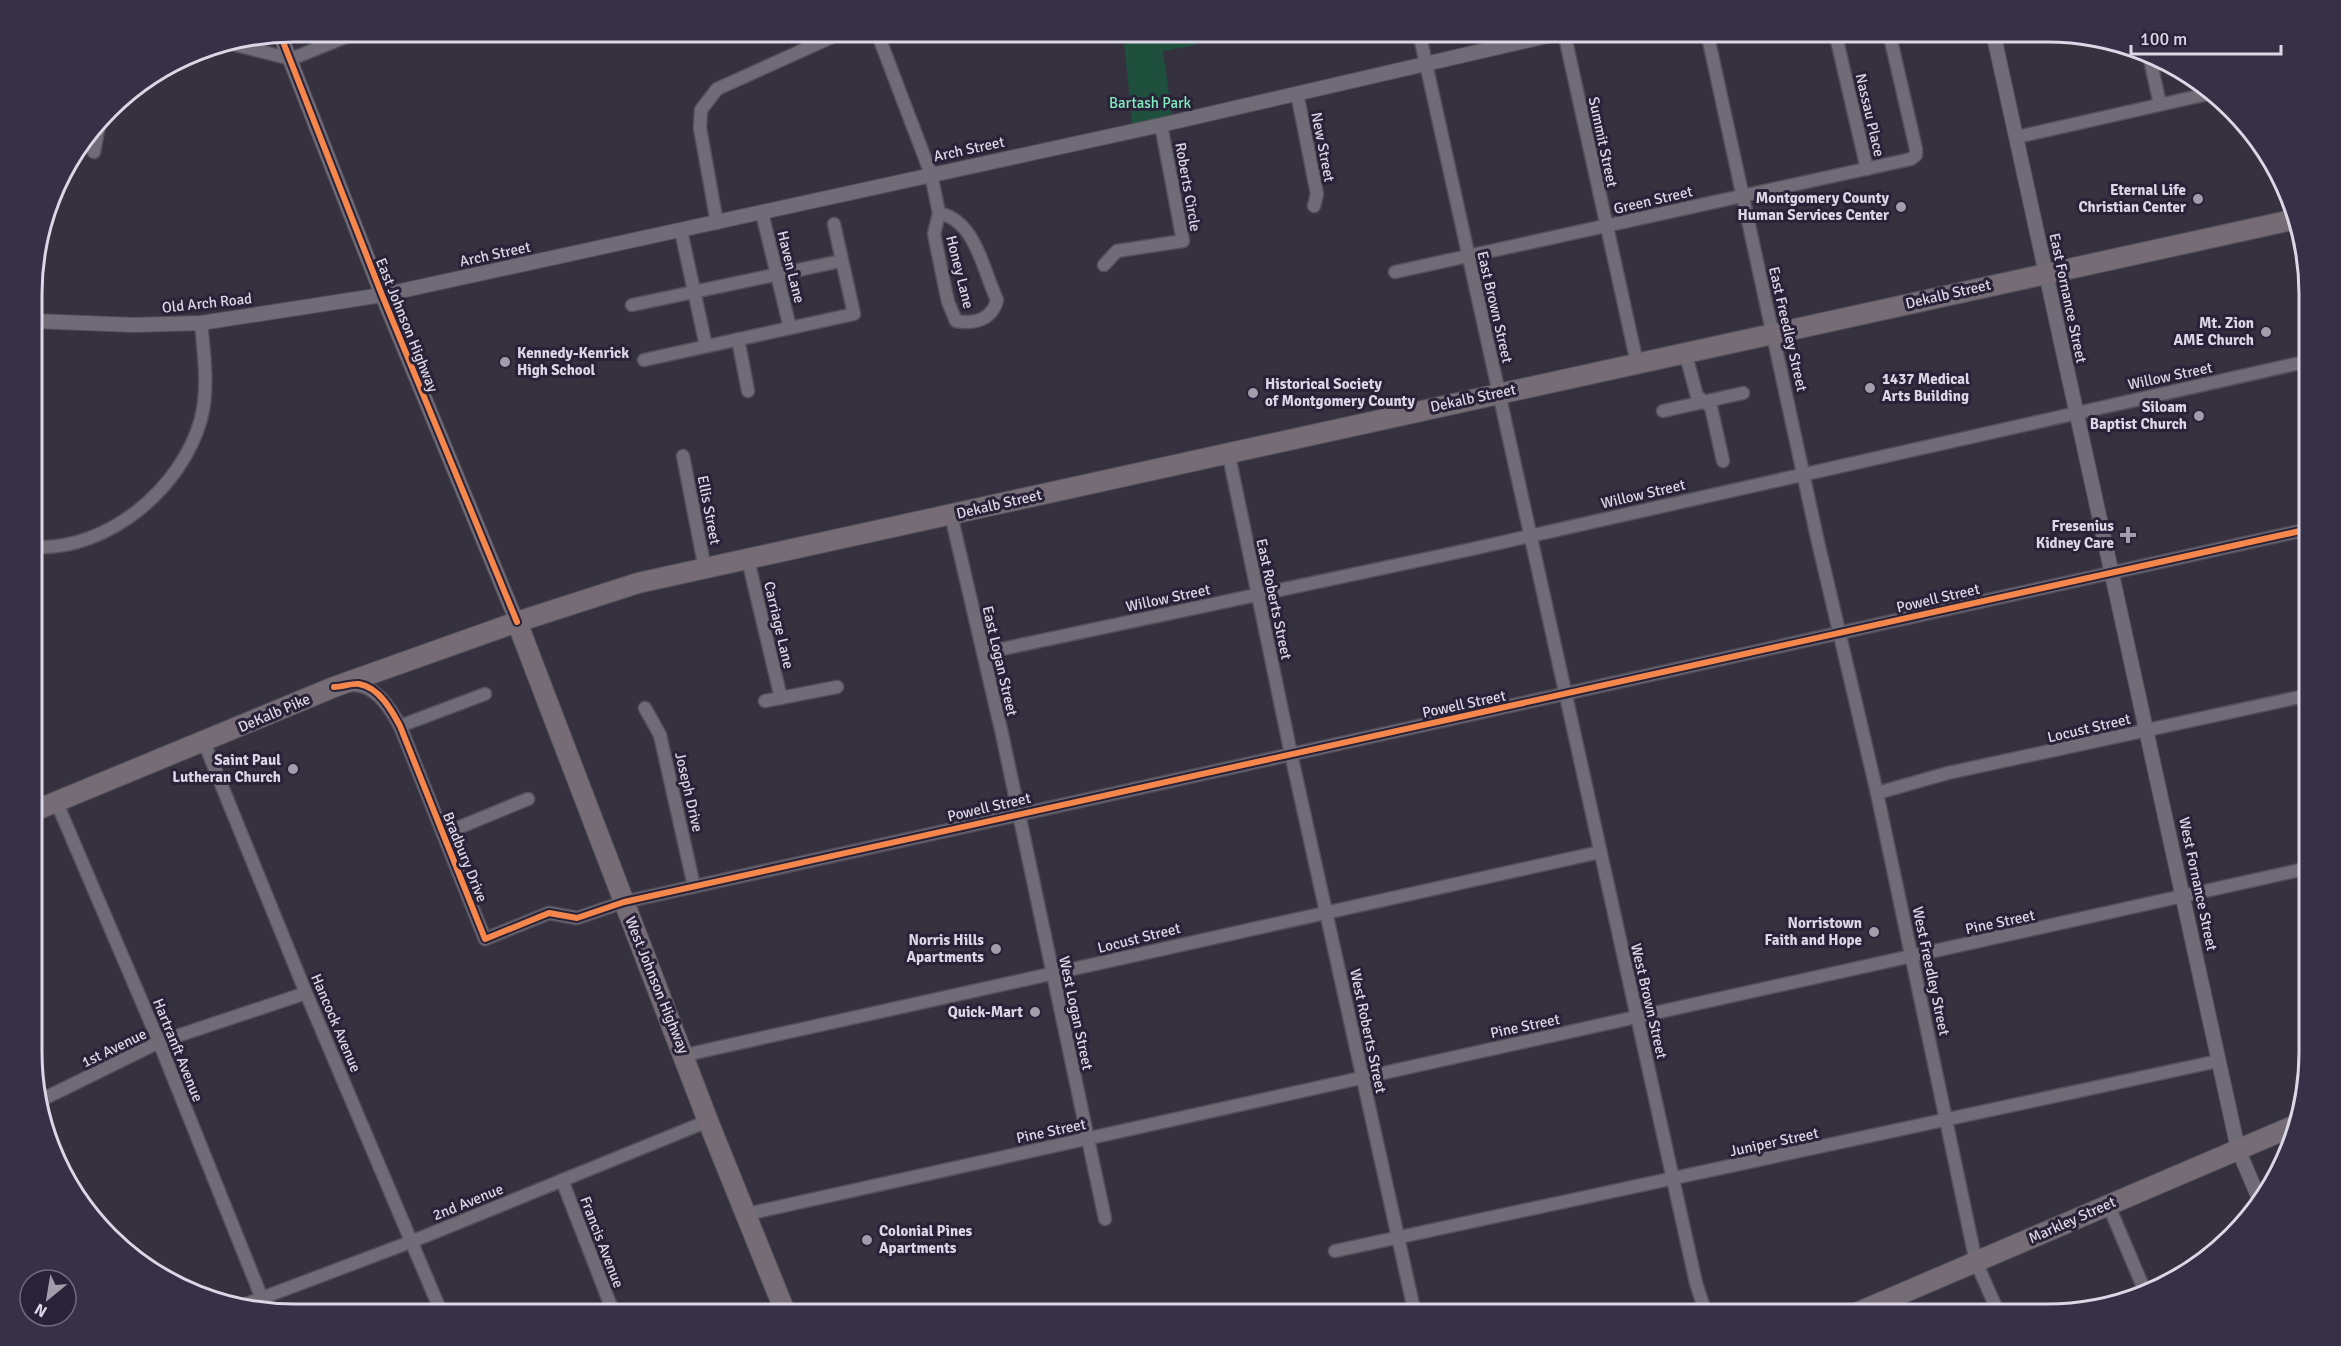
<svg xmlns="http://www.w3.org/2000/svg" width="2341" height="1346" font-family="Signika,sans-serif">
<rect width="100%" height="100%" fill="#35313e"/>
<path fill="#1f503e" d="M1123 32H1192L1196 45 1163 51 1173 122 1133 131Z"/>
<g fill="none" stroke-linecap="round" stroke-linejoin="round">
<defs>
<g id="minor">
<path d="M877 32 931 174 939 213 934 234 948 302 956 321C974 324 992 320 997 300 983 270 976 221 939 213"/>
<path d="M1419 32 1696 1283 1706 1314"/>
<path d="M1564 32 1637 363"/>
<path d="M1707 32 1818 542 1877 793 1976 1262 1999 1314"/>
<path d="M1835 32 1867 169"/>
<path d="M232 44 291 59 358 32"/>
<path d="M2149 55 2160 104"/>
<path d="M1297 93 1317 194 1314 206"/>
<path d="M2017 137 2212 93"/>
<path d="M94 152 99 125"/>
<path d="M762 213 790 328"/>
<path d="M717 223 700 128 701 110 717 89 843 32"/>
<path d="M681 231 706 346"/>
<path d="M1104 265 1117 251 1183 241 1161 125"/>
<path d="M1395 272 1911 159 1916 155V149L1889 32"/>
<path d="M632 305 841 261"/>
<path d="M738 339 748 391"/>
<path d="M1685 352 1697 396 1711 407 1723 461"/>
<path d="M644 360 854 314 834 224"/>
<path d="M1663 411 1743 393"/>
<path d="M1228 451 1291 754 1415 1314"/>
<path d="M683 456 705 569"/>
<path d="M951 515 1002 734 1105 1219"/>
<path d="M34 547C108 551 182 488 201 419 209 388 204 355 201 323"/>
<path d="M748 560 781 698"/>
<path d="M983 653 1463 551 2309 361"/>
<path d="M351 685C375 683 390 708 400 726L485 939 549 913 577 918 624 902 2309 529"/>
<path d="M765 701 837 687"/>
<path d="M645 708 660 735 694 886"/>
<path d="M400 726 485 694"/>
<path d="M204 742 306 993 442 1314"/>
<path d="M1877 793 1948 773 2309 695"/>
<path d="M56 801 159 1042 267 1311"/>
<path d="M443 834 528 799"/>
<path d="M685 1055 1600 852"/>
<path d="M39 1101 159 1042 306 993"/>
<path d="M562 1180 614 1314"/>
<path d="M2108 1204 2144 1289"/>
<path d="M747 1214 2309 868"/>
<path d="M1335 1251 2218 1061"/>
<path d="M238 1307 413 1241 708 1121"/>
</g>
<g id="tertiary">
<path d="M1993 32 2238 1149 2260 1201"/>
<path d="M280 34 382 295 517 622"/>
<path d="M34 321 134 325 201 323 382 295 1161 125 1564 32"/>
</g>
<g id="trunk">
<path d="M517 622 708 1121 786 1314"/>
<path d="M34 811 334 687 517 622 638 583 2292 220"/>
<path d="M1854 1314 2291 1127"/>
</g>
</defs>
<use href="#minor" stroke="#53505b" stroke-width="15"/>
<use href="#tertiary" stroke="#53505b" stroke-width="16"/>
<use href="#trunk" stroke="#53505b" stroke-width="22"/>
<use href="#minor" stroke="#706c77" stroke-width="12"/>
<use href="#tertiary" stroke="#706c77" stroke-width="14"/>
<use href="#trunk" stroke="#756c75" stroke-width="20"/>
<defs>
<g id="cycleway">
<path d="M280 34 382 295 517 622"/>
<path d="M334 687C342 687 352 683 359 684 379 687 392 711 400 726L485 939 549 913 577 918 624 902 2309 529"/>
</g>
</defs>
<use href="#cycleway" stroke="#292238" stroke-width="10"/>
<use href="#cycleway" stroke="#f5874c" stroke-width="6"/>
</g>
<g fill="#a19dab" stroke="#292238" stroke-width="2">
<circle cx="2198" cy="199" r="6"/>
<circle cx="1901" cy="207" r="6"/>
<circle cx="2266" cy="332" r="6"/>
<circle cx="505" cy="362" r="6"/>
<circle cx="1870" cy="388" r="6"/>
<circle cx="1253" cy="393" r="6"/>
<circle cx="2199" cy="416" r="6"/>
<path d="M2125 526h6v6h6v6h-6v6h-6v-6h-6v-6h6z"/>
<circle cx="293" cy="769" r="6"/>
<circle cx="1874" cy="932" r="6"/>
<circle cx="996" cy="949" r="6"/>
<circle cx="1035" cy="1012" r="6"/>
<circle cx="867" cy="1240" r="6"/>
</g>
<g text-anchor="middle" stroke-width="6" stroke-linejoin="round" paint-order="stroke">
<g font-size="15" fill="#81edbd" stroke="#292238">
<text x="1150" y="108">Bartash Park</text>
</g>
<g font-size="15" fill="#dbd7e6" stroke="#292238">
<text transform="translate(1870 115) rotate(77)" y="5">Nassau Place</text>
<text transform="translate(1603 142) rotate(78)" y="5">Summit Street</text>
<text transform="translate(1323 147) rotate(79)" y="5">New Street</text>
<text transform="translate(969 149) rotate(-12)" y="5">Arch Street</text>
<text transform="translate(1188 187) rotate(80)" y="5">Roberts Circle</text>
<text transform="translate(1653 200) rotate(-13)" y="5">Green Street</text>
<text transform="translate(495 254) rotate(-12)" y="5">Arch Street</text>
<text transform="translate(791 267) rotate(76)" y="5">Haven Lane</text>
<text transform="translate(960 272) rotate(76)" y="5">Honey Lane</text>
<text transform="translate(1948 294) rotate(-13)" y="5">Dekalb Street</text>
<text transform="translate(2068 298) rotate(78)" y="5">East Fornance Street</text>
<text transform="translate(207 303) rotate(-6)" y="5">Old Arch Road</text>
<text transform="translate(1495 307) rotate(77)" y="5">East Brown Street</text>
<text transform="translate(407 325) rotate(68)" y="5">East Johnson Highway</text>
<text transform="translate(1788 329) rotate(77)" y="5">East Freedley Street</text>
<text transform="translate(2170 376) rotate(-12)" y="5">Willow Street</text>
<text transform="translate(1473 398) rotate(-12)" y="5">Dekalb Street</text>
<text transform="translate(1643 494) rotate(-13)" y="5">Willow Street</text>
<text transform="translate(999 504) rotate(-13)" y="5">Dekalb Street</text>
<text transform="translate(709 510) rotate(79)" y="5">Ellis Street</text>
<text transform="translate(1168 598) rotate(-12)" y="5">Willow Street</text>
<text transform="translate(1938 598) rotate(-13)" y="5">Powell Street</text>
<text transform="translate(1274 599) rotate(78)" y="5">East Roberts Street</text>
<text transform="translate(779 625) rotate(77)" y="5">Carriage Lane</text>
<text transform="translate(1000 661) rotate(77)" y="5">East Logan Street</text>
<text transform="translate(1464 704) rotate(-12)" y="5">Powell Street</text>
<text transform="translate(274 713) rotate(-23)" y="5">DeKalb Pike</text>
<text transform="translate(2089 728) rotate(-13)" y="5">Locust Street</text>
<text transform="translate(689 792) rotate(77)" y="5">Joseph Drive</text>
<text transform="translate(989 807) rotate(-13)" y="5">Powell Street</text>
<text transform="translate(465 857) rotate(68)" y="5">Bradbury Drive</text>
<text transform="translate(2198 884) rotate(78)" y="5">West Fornance Street</text>
<text transform="translate(2000 922) rotate(-12)" y="5">Pine Street</text>
<text transform="translate(1139 938) rotate(-14)" y="5">Locust Street</text>
<text transform="translate(1931 971) rotate(78)" y="5">West Freedley Street</text>
<text transform="translate(657 985) rotate(68)" y="5">West Johnson Highway</text>
<text transform="translate(1649 1001) rotate(77)" y="5">West Brown Street</text>
<text transform="translate(1076 1013) rotate(78)" y="5">West Logan Street</text>
<text transform="translate(336 1023) rotate(67)" y="5">Hancock Avenue</text>
<text transform="translate(1525 1026) rotate(-12)" y="5">Pine Street</text>
<text transform="translate(1368 1031) rotate(78)" y="5">West Roberts Street</text>
<text transform="translate(114 1048) rotate(-26)" y="5">1st Avenue</text>
<text transform="translate(178 1050) rotate(68)" y="5">Hartranft Avenue</text>
<text transform="translate(1051 1131) rotate(-12)" y="5">Pine Street</text>
<text transform="translate(1774 1142) rotate(-12)" y="5">Juniper Street</text>
<text transform="translate(468 1202) rotate(-22)" y="5">2nd Avenue</text>
<text transform="translate(2072 1220) rotate(-24)" y="5">Markley Street</text>
<text transform="translate(602 1242) rotate(69)" y="5">Francis Avenue</text>
</g>
<g font-size="15" font-weight="bold" fill="#dbd7e6" stroke="#292238" text-anchor="end">
<text x="2186" y="195">Eternal Life<tspan x="2186" dy="17">Christian Center</tspan></text>
<text x="1889" y="203">Montgomery County<tspan x="1889" dy="17">Human Services Center</tspan></text>
<text x="2254" y="328">Mt. Zion<tspan x="2254" dy="17">AME Church</tspan></text>
<text x="517" y="358" text-anchor="start">Kennedy-Kenrick<tspan x="517" dy="17">High School</tspan></text>
<text x="1882" y="384" text-anchor="start">1437 Medical<tspan x="1882" dy="17">Arts Building</tspan></text>
<text x="1265" y="389" text-anchor="start">Historical Society<tspan x="1265" dy="17">of Montgomery County</tspan></text>
<text x="2187" y="412">Siloam<tspan x="2187" dy="17">Baptist Church</tspan></text>
<text x="2114" y="531">Fresenius<tspan x="2114" dy="17">Kidney Care</tspan></text>
<text x="281" y="765">Saint Paul<tspan x="281" dy="17">Lutheran Church</tspan></text>
<text x="1862" y="928">Norristown<tspan x="1862" dy="17">Faith and Hope</tspan></text>
<text x="984" y="945">Norris Hills<tspan x="984" dy="17">Apartments</tspan></text>
<text x="1023" y="1017">Quick-Mart</text>
<text x="879" y="1236" text-anchor="start">Colonial Pines<tspan x="879" dy="17">Apartments</tspan></text>
</g>
</g>
<path d="M0 0H2341V1346H0ZM294 42H2047A252 252 0 0 1 2299 294V1052A252 252 0 0 1 2047 1304H294A252 252 0 0 1 42 1052V294A252 252 0 0 1 294 42Z" fill="#373046" fill-rule="evenodd"/>
<path fill="none" stroke="#dbd7e6" stroke-width="3" d="M294 42H2047A252 252 0 0 1 2299 294V1052A252 252 0 0 1 2047 1304H294A252 252 0 0 1 42 1052V294A252 252 0 0 1 294 42Z"/>
<g transform="translate(48 1298) rotate(210)"><circle r="28" fill="#292238" stroke="#706a7e" stroke-width="1.5"/>
<path d="M0-4.5L10 22L0 15L-10 22Z" fill="#a19dab"/>
<text y="-9" font-size="16" font-weight="bold" text-anchor="middle" fill="#dbd7e6">N</text>
</g>
<path d="M2131 45v9h150v-9" fill="none" stroke="#dbd7e6" stroke-width="3"/>
<text x="2140" y="45" font-size="18" fill="#dbd7e6" stroke="#292238" stroke-width="4.5" paint-order="stroke">100 m</text>
</svg>
